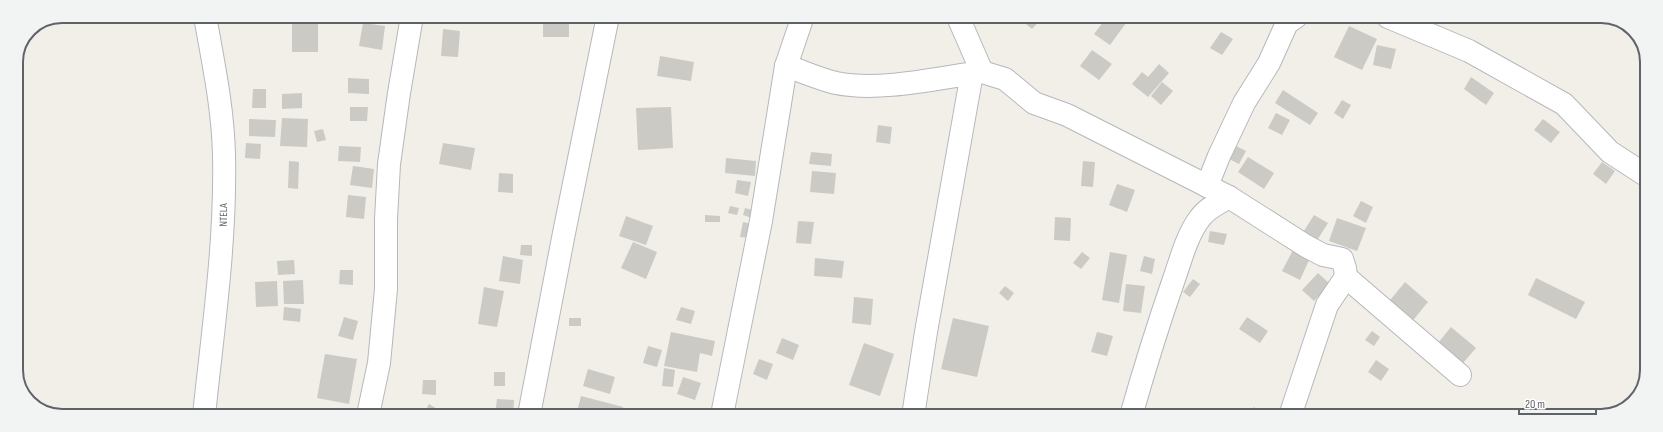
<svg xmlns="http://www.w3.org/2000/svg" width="1663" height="432" font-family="'Sofia Sans Condensed',sans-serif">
<rect width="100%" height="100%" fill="#f1efe8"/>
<g fill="#cccac5">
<rect x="292" y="16" width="26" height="36"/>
<path d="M426 16H449L448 21Z"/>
<path d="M462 16H494L495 20 462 21Z"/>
<rect x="543" y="16" width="26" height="21"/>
<path d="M1017 17H1043L1032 29Z"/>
<path d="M1107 17H1116L1126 23 1110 45 1094 34Z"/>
<path d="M363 23 385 26 382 50 359 46Z"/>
<path d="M1349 26 1377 39 1362 70 1334 57Z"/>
<path d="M443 29 460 31 458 57 441 56Z"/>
<path d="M1221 32 1233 39 1222 55 1210 48Z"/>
<path d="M1377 45 1396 49 1391 69 1373 65Z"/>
<path d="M1092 50 1112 64 1099 80 1080 66Z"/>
<path d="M660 56 694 62 691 81 657 76Z"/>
<path d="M1159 64 1169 73 1148 97 1132 84 1142 72 1148 77Z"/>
<path d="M1471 77 1494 93 1486 105 1464 89Z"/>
<path d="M348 78 369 79V94L348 93Z"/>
<path d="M1162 82 1173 91 1161 105 1151 96Z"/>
<path d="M253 89H266V108H252Z"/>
<path d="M1283 90 1318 113 1310 125 1275 103Z"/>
<path d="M302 93V108L282 109V94Z"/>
<path d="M1342 100 1351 105 1343 119 1334 113Z"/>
<path d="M350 107H368L367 121H350Z"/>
<path d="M671 107 673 148 638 150 636 108Z"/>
<path d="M1276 113 1290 120 1282 135 1268 128Z"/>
<path d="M282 118 308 119 307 147 280 146Z"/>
<path d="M249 119 276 120 275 137 249 136Z"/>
<path d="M1543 119 1560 132 1551 143 1534 130Z"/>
<path d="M878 125 892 127 890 144 876 142Z"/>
<path d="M323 129 326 140 317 142 314 131Z"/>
<path d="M246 143 261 144 260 159 245 158Z"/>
<path d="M443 143 475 148 471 170 439 164Z"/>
<path d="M339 146 361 147 360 162 338 161Z"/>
<path d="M1236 146 1246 151 1239 164 1229 159Z"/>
<path d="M811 152 832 154 831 166 809 164Z"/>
<path d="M1248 157 1274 173 1264 189 1238 172Z"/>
<path d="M726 158 756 161 755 176 725 173Z"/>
<path d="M289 161 299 162 298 189 288 188Z"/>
<path d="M1083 161 1095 162 1093 187 1081 186Z"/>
<path d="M1602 162 1615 171 1606 184 1593 174Z"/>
<path d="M353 166 374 169 372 188 350 185Z"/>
<path d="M812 171 836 173 834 194 810 192Z"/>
<path d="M499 173 513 174V193L498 192Z"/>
<path d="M737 180 751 182 748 196 735 193Z"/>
<path d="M1117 184 1135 190 1127 212 1109 205Z"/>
<path d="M348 195 366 197 364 219 346 217Z"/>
<path d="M1361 201 1373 207 1366 223 1353 216Z"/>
<path d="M730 206 739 208 737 215 728 213Z"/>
<path d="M745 208 760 212 758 220 743 215Z"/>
<path d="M705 215 720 216V222H705Z"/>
<path d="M1314 215 1328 223 1316 242 1302 234Z"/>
<path d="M626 216 653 226 646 245 619 236Z"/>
<path d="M1055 217 1071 218 1070 241 1054 240Z"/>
<path d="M1337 218 1366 228 1357 251 1329 241Z"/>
<path d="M798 221 814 222 811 244 796 243Z"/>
<path d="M743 222 752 224 750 238 740 237Z"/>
<path d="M1210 231 1227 234 1224 245 1208 242Z"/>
<path d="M633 242 657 252 646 279 621 268Z"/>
<path d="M521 245H532V256L520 255Z"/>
<path d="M1293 250 1310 258 1300 280 1282 271Z"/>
<path d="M1082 252 1090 258 1081 269 1073 263Z"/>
<path d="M1110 252 1127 255 1119 303 1102 300Z"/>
<path d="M503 256 523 260 520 284 499 281Z"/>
<path d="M1144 256 1155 259 1152 274 1140 271Z"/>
<path d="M815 258 844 261 842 278 814 276Z"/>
<path d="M294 260 295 274 278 275 277 261Z"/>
<path d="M340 270H353V285L339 284Z"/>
<path d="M1318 273 1330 284 1314 301 1302 290Z"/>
<path d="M1536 278 1585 302 1576 319 1528 295Z"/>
<path d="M1193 279 1200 284 1190 297 1183 292Z"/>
<path d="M303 280 304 304H284L283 281Z"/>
<path d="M277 281 278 306 256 307 255 282Z"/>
<path d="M1405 282 1428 302 1410 324 1387 304Z"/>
<path d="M1126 284 1145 286 1141 313 1123 311Z"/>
<path d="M1005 286 1014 293 1008 301 999 293Z"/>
<path d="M484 287 504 291 497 327 478 324Z"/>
<path d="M854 297 873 299 871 325 852 323Z"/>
<path d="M284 307 301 309 300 322 283 320Z"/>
<path d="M681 307 695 311 691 324 676 320Z"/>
<path d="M344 317 358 321 353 340 338 336Z"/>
<path d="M1247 317 1268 331 1260 343 1239 329Z"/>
<rect x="569" y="318" width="12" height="8"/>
<path d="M953 318 989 326 977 377 941 369Z"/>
<path d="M1451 327 1476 348 1463 363 1438 343Z"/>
<path d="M1372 331 1380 337 1374 346 1365 340Z"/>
<path d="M671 332 715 341 712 356 700 353 697 372 664 366Z"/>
<path d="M1097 332 1113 336 1107 356 1091 352Z"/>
<path d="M782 338 799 345 793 360 776 353Z"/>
<path d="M864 343 894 354 880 396 849 385Z"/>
<path d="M648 346 662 350 657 367 643 363Z"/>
<path d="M325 354 357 359 349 404 317 398Z"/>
<path d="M759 359 773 364 767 380 753 374Z"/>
<path d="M1376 360 1389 369 1381 381 1368 372Z"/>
<path d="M1646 365V378L1639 372Z"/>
<path d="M664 368 675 370 673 387 662 386Z"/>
<path d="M588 369 615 377 610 394 583 386Z"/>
<rect x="494" y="372" width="11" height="14"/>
<path d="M683 377 701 383 695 400 677 394Z"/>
<path d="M423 380H436V395L422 394Z"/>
<path d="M581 396 623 407 621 415H591L577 412Z"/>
<path d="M497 399 514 400 513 415H495Z"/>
<path d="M429 404 444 413 443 415H423Z"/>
<path d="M1254 407 1263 416H1246Z"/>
</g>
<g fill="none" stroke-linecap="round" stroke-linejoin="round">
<defs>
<g id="minor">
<path d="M958 17 982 72"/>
<path d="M1388 17 1469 51 1564 104 1610 152 1647 176"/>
<path d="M786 66C802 71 819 79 836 83 880 92 937 78 982 72L1005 79 1034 103 1067 115 1229 197 1306 246 1323 255 1342 259 1345 268 1346 277 1327 305 1290 416"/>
<path d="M1207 186 1219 156 1244 103 1269 63 1287 23 1296 17"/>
<path d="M1346 277 1460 375"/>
<path d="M204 415C213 329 226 242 224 155 223 108 213 62 205 16"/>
<path d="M368 415 379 363 386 289V219L389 164 399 93 412 16"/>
<path d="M529 415 564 233 608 16"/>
<path d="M722 415 761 221 786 66 803 16"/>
<path d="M913 416 926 332 972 73"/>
<path d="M1131 416C1144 370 1158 325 1174 279 1181 259 1187 235 1200 218 1207 208 1219 203 1229 197"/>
</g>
</defs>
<use href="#minor" stroke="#b5b8bc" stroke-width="24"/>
<use href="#minor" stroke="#fff" stroke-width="22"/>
</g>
<g text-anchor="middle" stroke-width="4" stroke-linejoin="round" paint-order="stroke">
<g font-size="11" fill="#5f6368" stroke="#fff">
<text transform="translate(223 215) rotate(-89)" y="4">NTELA</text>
</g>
</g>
<path d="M0 0H1663V432H0ZM62 23H1601A39 39 0 0 1 1640 62V370A39 39 0 0 1 1601 409H62A39 39 0 0 1 23 370V62A39 39 0 0 1 62 23Z" fill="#f2f3f3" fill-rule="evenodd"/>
<path fill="none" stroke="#5f6368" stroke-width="2" d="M62 23H1601A39 39 0 0 1 1640 62V370A39 39 0 0 1 1601 409H62A39 39 0 0 1 23 370V62A39 39 0 0 1 62 23Z"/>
<path d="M1519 408v6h77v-6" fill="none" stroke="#5f6368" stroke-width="2"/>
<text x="1525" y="408" font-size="12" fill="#5f6368" stroke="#ffffff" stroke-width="3" paint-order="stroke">20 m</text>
</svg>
